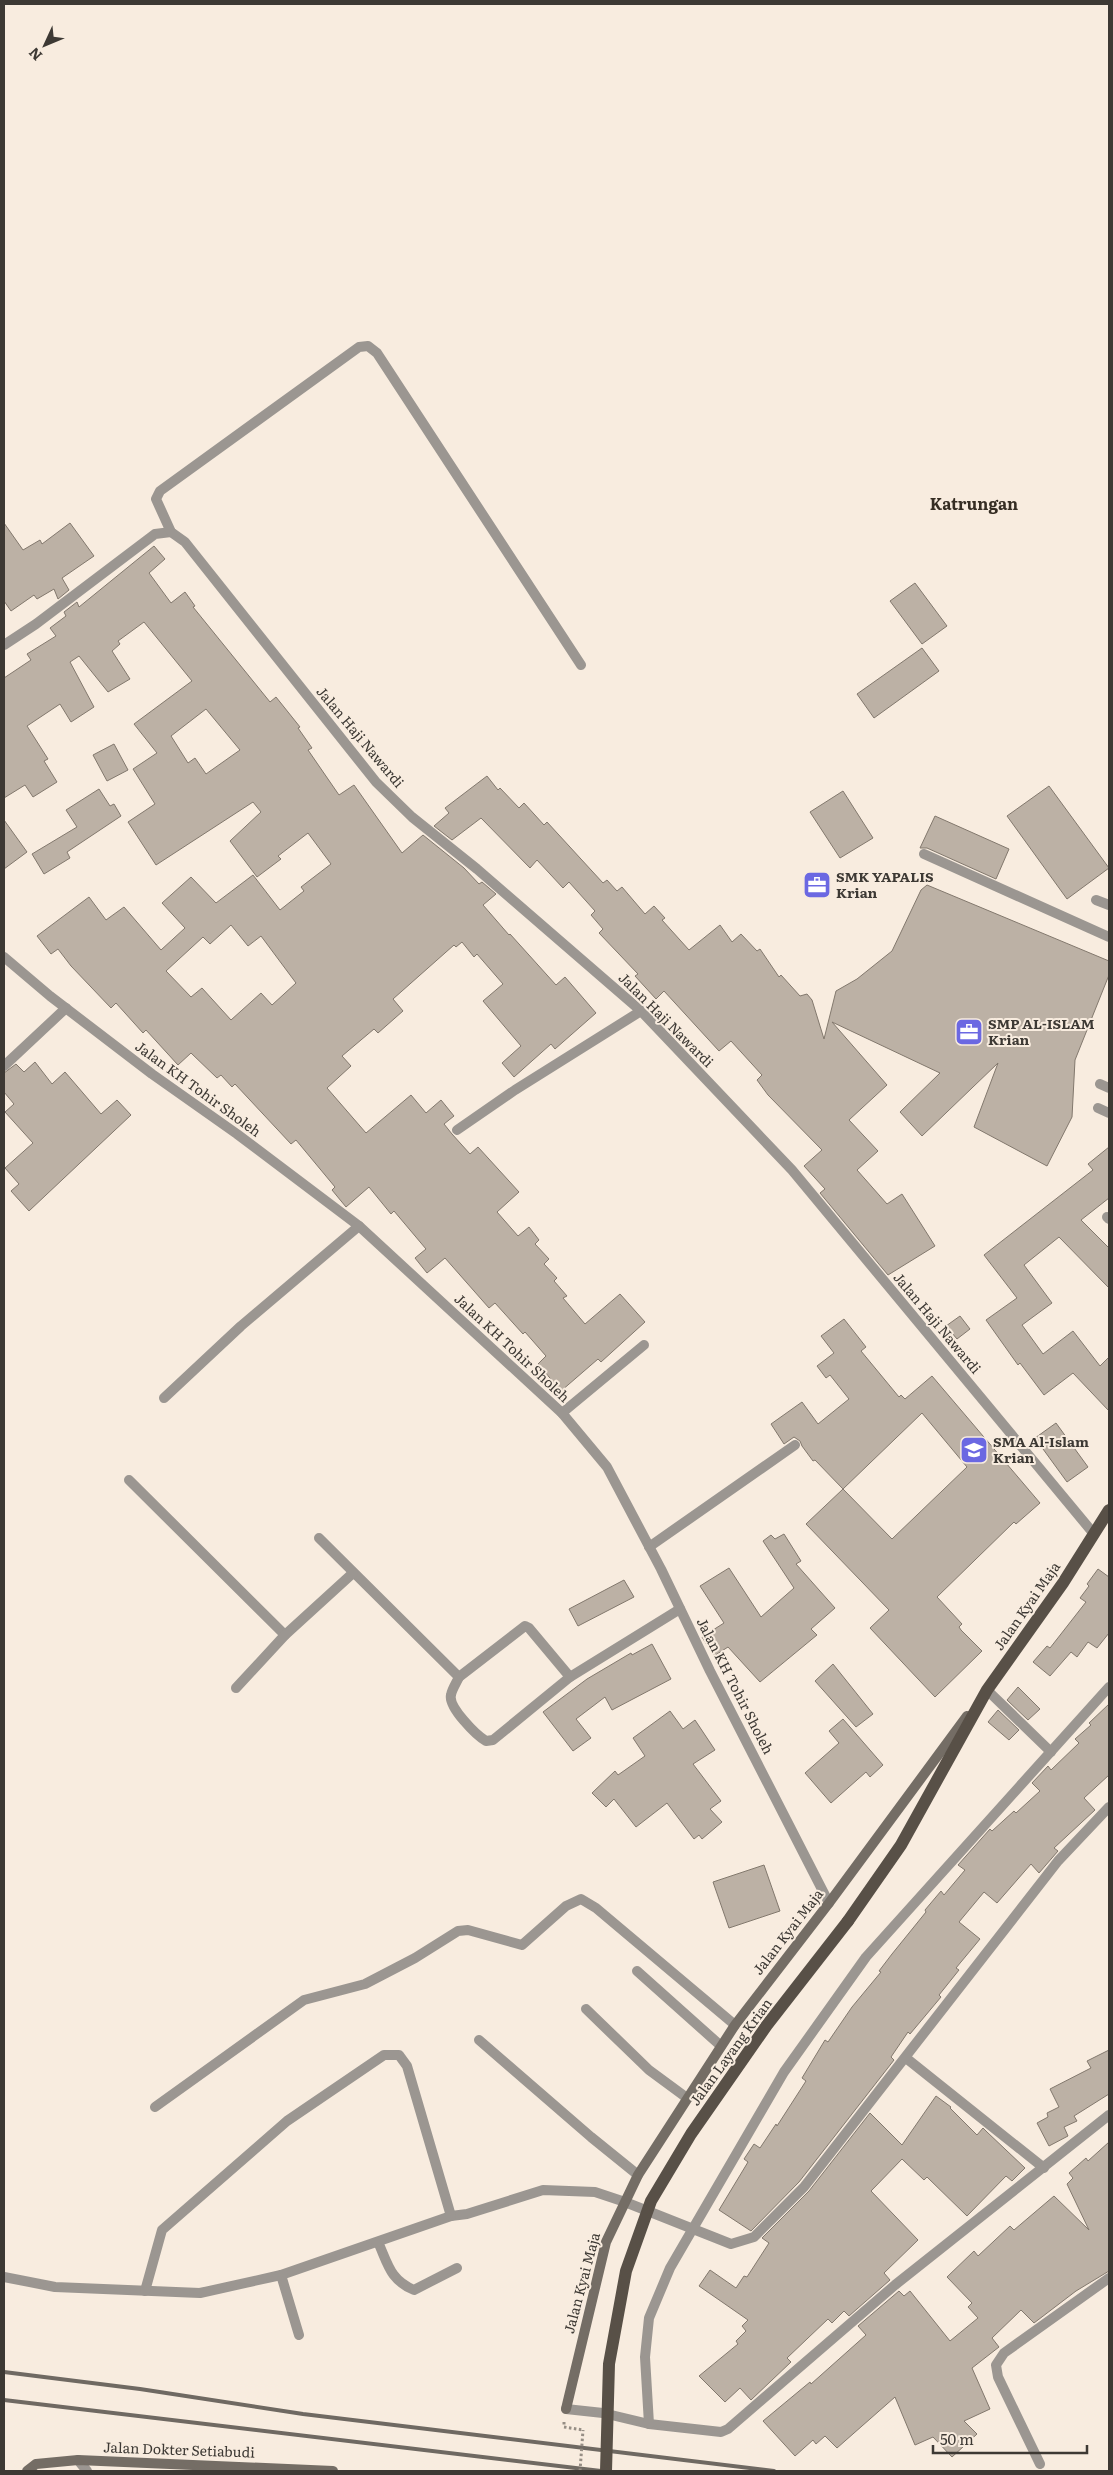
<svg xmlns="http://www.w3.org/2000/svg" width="1113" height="2475" font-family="Literata,serif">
<rect width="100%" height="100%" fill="#f8ecdf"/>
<g fill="#bcb1a5" stroke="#82786d" fill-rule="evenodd">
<path d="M4 523 23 550 40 540 42 544 70 523 94 556 62 578 69 590 58 599 54 589 37 599 34 595 11 611 4 601Z"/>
<path d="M154 546 165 559 149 573 171 603 185 592 195 606 193 607 270 702 276 697 300 727 298 728 312 748 308 750 339 795 354 785 402 853 423 835 464 868 479 884 482 882 496 894 483 905 509 935 510 934 556 985 565 977 596 1013 555 1049 551 1044 514 1077 502 1063 521 1046 483 1001 503 984 477 954 474 957 462 942 456 947 454 945 393 999 403 1011 378 1033 374 1029 342 1056 351 1066 327 1088 366 1133 411 1095 426 1113 441 1100 454 1116 444 1124 452 1134 470 1154 478 1147 519 1192 497 1212 518 1236 529 1227 539 1240 535 1244 549 1259 544 1264 557 1278 554 1281 567 1296 563 1298 585 1324 620 1294 645 1322 601 1362 598 1359 561 1391 538 1364 546 1356 525 1332 523 1334 495 1303 489 1308 445 1258 427 1273 415 1258 426 1249 394 1211 391 1214 369 1187 346 1207 332 1190 335 1187 296 1140 291 1144 235 1084 232 1087 221 1075 217 1078 191 1053 178 1065 146 1030 143 1033 116 1003 111 1008 71 966 58 949 51 954 37 936 89 897 106 920 124 907 161 950 185 928 162 903 191 877 216 903 253 875 280 910 304 891 301 887 331 864 308 833 278 856 281 859 257 877 230 841 261 812 253 802 156 865 128 822 155 804 133 769 157 753 134 724 192 681 144 622 118 641 120 644 112 651 130 679 108 692 79 656 70 662 94 707 71 722 60 704 27 726 48 759 44 761 57 782 33 797 25 785 4 798V678L31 660 27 654 56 636 50 628 66 616 64 612 77 602 79 607ZM206 709 240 750 206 774 195 758 188 763 171 736ZM231 925 248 946 261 936 296 983 272 1005 261 993 231 1020 202 988 191 997 166 971 203 937 210 944Z"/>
<path d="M915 583 947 626 922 644 890 601Z"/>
<path d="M922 648 939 671 874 718 857 694Z"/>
<path d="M114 744 128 770 107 781 93 755Z"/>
<path d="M487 776 498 790 500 788 519 808 524 803 544 825 547 822 603 883 607 880 617 891 622 887 645 914 654 906 665 918 662 920 689 950 720 925 732 942 741 934 757 951 760 949 779 977 781 975 800 996 807 994 812 1000 824 1039 836 991 857 979 892 951 921 890 927 885 1109 961V975L1075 1060 1072 1117 1047 1166 974 1127 998 1063 922 1136 900 1112 940 1073 832 1022 887 1085 849 1120 878 1151 857 1170 887 1204 902 1194 935 1246 888 1275 820 1193 825 1189 804 1166 822 1150 768 1095 757 1080 762 1075 731 1041 719 1051 664 991 656 999 635 976 638 974 599 933 603 929 591 915 595 911 569 882 563 888 537 860 530 868 481 818 452 840 434 826 449 813 445 808Z"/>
<path d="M1049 786 1109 868 1067 899 1007 816Z"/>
<path d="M99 789 110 806 114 804 121 816 67 852 70 858 44 874 32 854 77 827 66 810Z"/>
<path d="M843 791 873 838 840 858 810 812Z"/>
<path d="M935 816 1009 849 996 879 927 848H920Z"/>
<path d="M4 820 27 852 4 869Z"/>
<path d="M35 1062 52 1084 65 1072 101 1114 117 1100 131 1115 29 1211 11 1191 19 1184 5 1168 33 1143 5 1112 14 1104 4 1092V1073L16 1064 24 1072Z"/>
<path d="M1109 1147V1198L1081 1220 1109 1248V1288L1059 1237 1024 1265 1052 1303 1022 1325 1043 1354 1073 1331 1100 1366 1109 1357V1411L1073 1373 1044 1395 1020 1363 1018 1365 986 1320 1017 1298 984 1255 1093 1170 1088 1164Z"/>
<path d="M960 1316 970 1329 957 1339 946 1326Z"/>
<path d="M844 1319 866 1347 861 1351 899 1397 901 1395 905 1399 932 1376 1040 1503 1016 1524 1014 1522 937 1597 962 1624 959 1627 961 1630 982 1651 935 1697 870 1628 889 1610 806 1524 843 1489 815 1460 813 1461 802 1446 800 1441 794 1437 784 1444 771 1424 802 1402 818 1424 849 1399 830 1375 826 1378 817 1366 834 1353 821 1336ZM922 1413 967 1467 892 1539 843 1489Z"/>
<path d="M1056 1423 1088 1467 1067 1482 1035 1438Z"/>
<path d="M784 1534 801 1561 796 1564 835 1608 811 1629 817 1635 760 1682 728 1647 714 1656 702 1637 724 1623 700 1586 729 1568 761 1617 794 1588 763 1541 771 1535 775 1539Z"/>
<path d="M1098 1569 1109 1577V1633L1097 1648 1088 1642 1077 1657 1071 1652 1050 1676 1033 1662 1047 1646 1050 1648 1086 1602 1080 1598 1089 1586 1087 1584Z"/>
<path d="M624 1580 634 1597 578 1626 569 1609Z"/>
<path d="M652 1644 671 1679 612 1710 605 1697 576 1719 591 1738 573 1751 543 1712 587 1679 631 1653 632 1655Z"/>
<path d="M833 1664 873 1714 856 1727 815 1681Z"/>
<path d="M1018 1687 1040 1709 1028 1720 1007 1700Z"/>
<path d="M1109 1704V1775L1084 1798 1095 1810 1054 1848 1058 1851 1039 1873 1031 1864 997 1903 984 1892 959 1922 980 1939 956 1968 959 1970 939 1995 941 1997 910 2034 908 2032 891 2057 894 2060 799 2182 751 2231 719 2210 748 2162 744 2159 754 2144 760 2148 776 2124 777 2126 806 2081 802 2078 825 2040 828 2042 852 2007 881 1972 879 1971 892 1954 926 1912 925 1910 941 1891 944 1895 965 1870 958 1865 990 1829 992 1831 1014 1811 1016 1813 1040 1791 1032 1783 1048 1766 1051 1770 1079 1743 1075 1739 1091 1725 1089 1723Z"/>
<path d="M998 1710 1019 1730 1009 1740 988 1722Z"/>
<path d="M670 1711 683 1729 695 1720 715 1750 693 1764 721 1801 710 1809 722 1822 702 1839 699 1835 694 1839 667 1803 636 1827 614 1799 606 1807 592 1793 615 1771 618 1775 645 1756 633 1738Z"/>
<path d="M843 1719 883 1765 870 1777 866 1772 831 1803 805 1773 839 1743 829 1731Z"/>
<path d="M764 1865 780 1911 729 1928 713 1882Z"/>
<path d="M1109 2050V2094L1074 2116 1077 2121 1064 2127 1068 2136 1049 2146 1037 2123 1048 2117 1047 2113 1059 2107 1050 2089 1091 2068 1087 2061Z"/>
<path d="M936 2096 951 2107 950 2108 977 2135 983 2128 987 2132 1025 2168 1012 2181 1006 2176 967 2216 927 2177 924 2180 902 2159 871 2191 918 2240 884 2273 890 2280 849 2316 844 2311 832 2323 828 2319 787 2358 791 2362 751 2400 740 2388 725 2402 699 2376 738 2344 736 2341 746 2331 742 2326 748 2320 699 2286 710 2270 736 2288 744 2276 747 2277 769 2243 762 2238 809 2191 870 2113 902 2145Z"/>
<path d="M1109 2142V2271L1076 2291 1034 2323 1021 2310 992 2338 999 2347 972 2368 990 2409 964 2421 977 2434 952 2457 933 2437 915 2445 895 2397 837 2448 825 2436 816 2444 813 2440 795 2456 763 2421 810 2382 811 2384 866 2335 858 2326 899 2291 904 2296 910 2291 950 2341 978 2318 968 2307 972 2303 947 2277 974 2251 978 2256 1010 2226 1014 2230 1054 2196 1089 2230 1067 2184 1073 2178 1069 2173 1086 2158 1088 2161Z"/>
</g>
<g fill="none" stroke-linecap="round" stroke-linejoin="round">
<path stroke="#968e85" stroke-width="3" stroke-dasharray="2.5 2.5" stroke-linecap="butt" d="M564 2422V2427L583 2430"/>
<g stroke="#9b9691" stroke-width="10">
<path d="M1096 900 1109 905"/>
<path d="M1100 1084 1109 1088"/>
<path d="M1107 1217 1109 1219"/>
<path d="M637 1971 721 2046"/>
<path d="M479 2040 591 2137 638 2175"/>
</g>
<g stroke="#9b9691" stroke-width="10">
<path d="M4 645 36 624 155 534 171 532"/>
<path d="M581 665 377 353 368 346 359 347 160 491 156 499 171 532 185 542 376 782 412 817 477 869 641 1011 792 1170 1094 1534"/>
<path d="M924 854 1109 937"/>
<path d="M4 957 50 996 152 1074 237 1134 359 1226 562 1413 607 1467 661 1569 710 1671 829 1903"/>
<path d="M4 1066 66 1008"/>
<path d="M1098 1108 1109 1113"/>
<path d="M457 1130 515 1090 641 1011"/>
<path d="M164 1398 241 1326 359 1226"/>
<path d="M562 1413 644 1345"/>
<path d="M129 1480 285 1635"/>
<path d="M319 1538 459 1677 525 1626 529 1628 570 1677"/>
<path d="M649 1547 795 1445"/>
<path d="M459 1677C457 1682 452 1689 451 1695 448 1707 476 1735 486 1741L493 1740 570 1677 680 1609"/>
<path d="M236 1688 285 1635 353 1573"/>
<path d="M987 1690 1051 1752"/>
<path d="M586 2009 649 2070 687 2098"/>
<path d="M906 2058 1044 2168"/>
<path d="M155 2107 304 2000 365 1984 415 1958 458 1931 468 1930 522 1945 566 1906 581 1899 596 1908 735 2025"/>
<path d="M378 2242C388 2264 390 2280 414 2290L457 2268"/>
<path d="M281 2275 299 2335"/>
<path d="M4 2277 55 2287 200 2293 281 2275 451 2216 467 2214 543 2190 595 2192 625 2202 731 2244 754 2237 804 2187 1058 1861 1109 1807"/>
<path d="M145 2291 162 2230 287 2121 384 2055H399L407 2066 451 2216"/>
<path d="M566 2409 603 2413 649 2424 721 2432 728 2429 895 2285 1109 2115"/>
<path d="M649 2424 645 2357 649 2318 670 2268 784 2072 866 1957 1109 1687"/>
<path d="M78 2460 87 2471"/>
<path d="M1040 2464 998 2377 996 2365 1004 2353 1109 2278"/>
</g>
<g stroke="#746d65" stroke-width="10">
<path d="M566 2409 606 2242 638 2175 735 2025 829 1903 967 1716"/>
<path d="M27 2471 36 2464 78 2460 333 2471"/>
</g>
<path stroke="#585047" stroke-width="12" d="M848 1921 901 1845 987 1690 1063 1583 1109 1510"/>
<g stroke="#6f6962" stroke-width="4">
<path d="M4 2372 140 2389 303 2414 774 2471"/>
<path d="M4 2400 601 2471"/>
</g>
<path stroke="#968e85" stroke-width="3" stroke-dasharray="2.5 2.5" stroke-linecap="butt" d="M580 2471 583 2430"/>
<path stroke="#585047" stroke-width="12" d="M606 2471 609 2364 626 2271 651 2201 691 2134 767 2025 848 1921"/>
</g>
<defs>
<symbol id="office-square" viewBox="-11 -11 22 22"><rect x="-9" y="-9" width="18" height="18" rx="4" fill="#6b68e2" stroke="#f8ecdf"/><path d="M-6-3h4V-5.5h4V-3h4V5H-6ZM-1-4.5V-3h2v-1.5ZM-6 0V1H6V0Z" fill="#fff"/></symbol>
<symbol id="school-square" viewBox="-11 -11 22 22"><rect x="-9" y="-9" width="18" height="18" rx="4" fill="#6b68e2" stroke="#f8ecdf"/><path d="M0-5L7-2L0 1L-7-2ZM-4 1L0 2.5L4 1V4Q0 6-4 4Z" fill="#fff"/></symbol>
</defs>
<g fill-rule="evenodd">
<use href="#office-square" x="801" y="869" width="32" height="32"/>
<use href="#office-square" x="953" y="1016" width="32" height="32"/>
<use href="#school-square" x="958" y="1434" width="32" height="32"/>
</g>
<g text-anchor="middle" stroke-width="4" stroke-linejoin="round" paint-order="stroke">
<g font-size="14" fill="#3d3934" stroke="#f8ecdf">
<text transform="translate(360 737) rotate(50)" y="5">Jalan Haji Nawardi</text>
<text transform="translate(666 1020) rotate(45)" y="5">Jalan Haji Nawardi</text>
<text transform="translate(198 1089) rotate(36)" y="5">Jalan KH Tohir Sholeh</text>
<text transform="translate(937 1323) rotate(50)" y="5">Jalan Haji Nawardi</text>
<text transform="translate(512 1348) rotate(43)" y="5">Jalan KH Tohir Sholeh</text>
<text transform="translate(1027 1606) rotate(-55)" y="5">Jalan Kyai Maja</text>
<text transform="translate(735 1686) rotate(63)" y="5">Jalan KH Tohir Sholeh</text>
<text transform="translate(788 1932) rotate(-52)" y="5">Jalan Kyai Maja</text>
<text transform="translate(731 2052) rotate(-54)" y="5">Jalan Layang Krian</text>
<text transform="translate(582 2283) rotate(-75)" y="5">Jalan Kyai Maja</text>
<text transform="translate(179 2450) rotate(2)" y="5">Jalan Dokter Setiabudi</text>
</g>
<g font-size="14" font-weight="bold" fill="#3d3934" stroke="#f8ecdf" text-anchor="start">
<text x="836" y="882">SMK YAPALIS<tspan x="836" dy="16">Krian</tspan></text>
<text x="988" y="1029">SMP AL-ISLAM<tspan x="988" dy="16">Krian</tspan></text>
<text x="993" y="1447">SMA Al-Islam<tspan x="993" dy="16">Krian</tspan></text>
</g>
<g font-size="16" font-weight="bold" fill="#352d23" stroke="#f8ecdf">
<text x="974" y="510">Katrungan</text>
</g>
</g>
<rect width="1113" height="2475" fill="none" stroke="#3d3934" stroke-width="10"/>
<g transform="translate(45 45) rotate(226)" stroke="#f8ecdf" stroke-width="4" paint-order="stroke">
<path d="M0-4L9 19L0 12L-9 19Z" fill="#3d3934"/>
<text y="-8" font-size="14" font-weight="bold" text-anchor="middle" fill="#3d3934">N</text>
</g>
<path d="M933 2445v8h154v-8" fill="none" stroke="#3d3934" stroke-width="2.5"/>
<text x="940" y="2445" font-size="15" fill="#3d3934" stroke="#f8ecdf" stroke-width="4" paint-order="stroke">50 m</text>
</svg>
